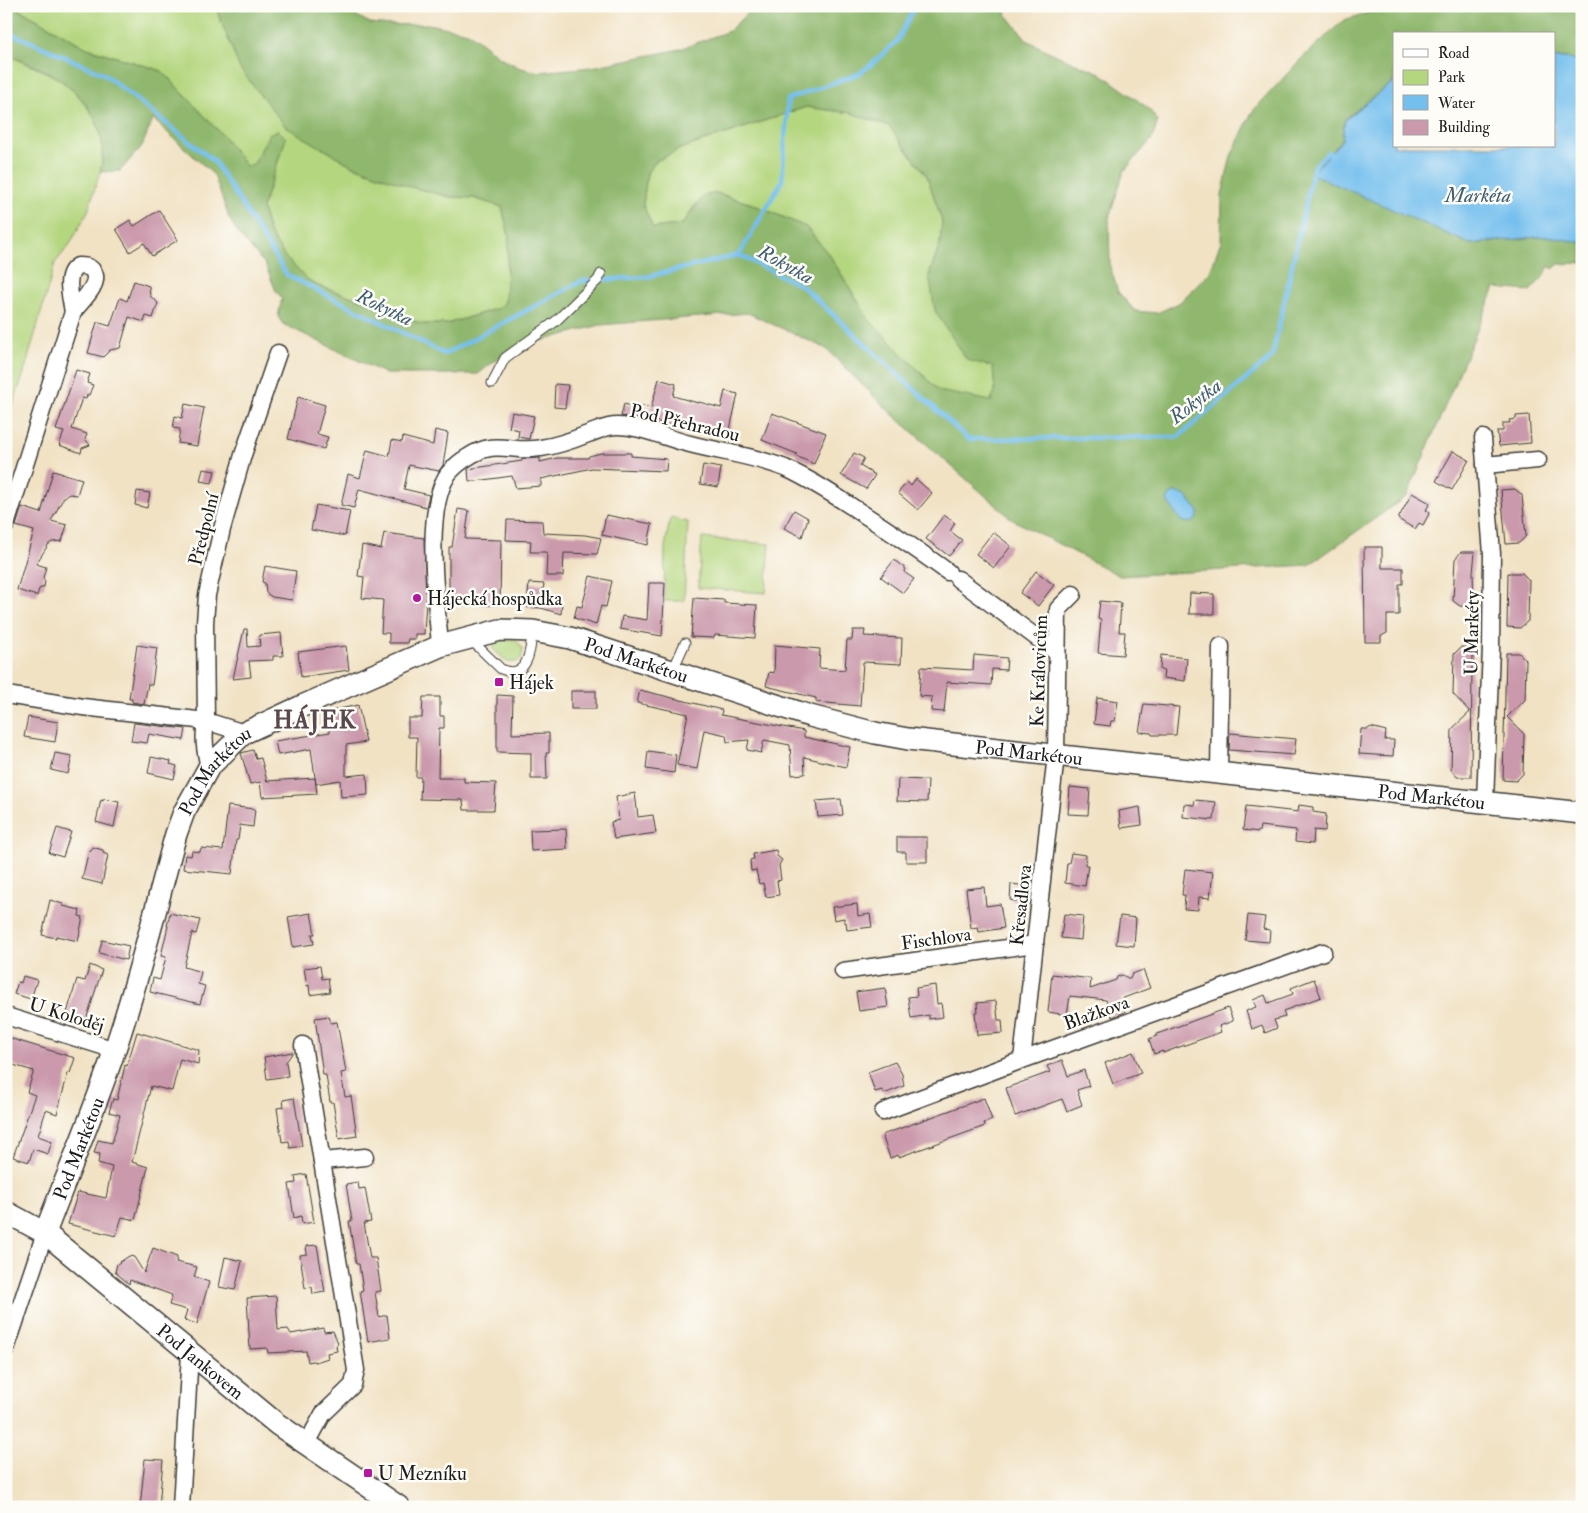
<svg xmlns="http://www.w3.org/2000/svg" width="1588" height="1513" font-family="'IM FELL Double Pica',serif">
<rect width="100%" height="100%" fill="#fdfcf7"/>
<filter id="ink" filterUnits="userSpaceOnUse"><feTurbulence type="fractalNoise" baseFrequency=".02" numOctaves="2"/><feDisplacementMap in="SourceGraphic" scale="10" xChannelSelector="R" yChannelSelector="G"/><feConvolveMatrix kernelMatrix="1 2 1 2 8 2 1 2 1" color-interpolation-filters="sRGB"/></filter>
<filter id="wash" filterUnits="userSpaceOnUse"><feTurbulence type="fractalNoise" baseFrequency=".0096" numOctaves="4" result="noise"/><feDisplacementMap in="SourceGraphic" scale="20" xChannelSelector="R" yChannelSelector="G"/><feGaussianBlur stdDeviation="1.12" result="paint"/><feColorMatrix in="noise" values="0 0 0 0 0 0 0 0 0 0 0 0 0 0 0 0 0 1.4 0 .05"/><feComposite in="paint" operator="in"/></filter>
<g filter="url(#wash)">
<rect width="100%" height="100%" fill="#f1e2c4"/>
<g fill="#b4d67e" stroke="#68794d">
<path d="M13 6H215L241 69 287 127 351 165 411 187 451 197 473 198 502 207 509 236 505 302 499 308 447 324H422L365 301 318 286 307 279 285 257 269 232 262 208 286 138 278 130 269 134 254 164 246 166 225 138 162 71 87 48Z"/>
<path d="M6 54 58 78 79 96 96 119 102 138V165L88 211 70 244 55 263 23 376 6 424Z"/>
<path d="M806 107 851 113 889 126 927 176 942 221 940 245 929 275 993 367 995 392 990 402 939 392 870 321 830 256 806 227 752 204 717 193 695 205 683 224 653 228 643 205 647 173 656 161 680 149Z"/>
<path d="M670 518 688 522 684 601H664L665 547Z"/>
<path d="M702 538 770 544 766 593 698 588Z"/>
<path d="M515 639 523 649 521 658 517 662H507L492 648 497 641Z"/>
</g>
<path fill="#8fb76d" stroke="#566a44" fill-rule="evenodd" d="M6 6H13L87 48 162 71 225 138 246 166 254 164 269 134 278 130 286 138 262 208 269 232 285 257 307 279 318 286 365 301 422 324H447L499 308 505 302 509 236 502 207 473 198 451 197 411 187 351 165 286 127 240 69 215 6H348L357 16 370 23 390 25 428 24 468 32 498 56 520 68 540 72 592 67 680 49 729 31 754 6H1005L1006 14 1028 41 1056 55 1100 73 1148 108 1158 121 1152 139 1124 171 1109 218 1110 266 1118 292 1135 311 1157 313 1179 303 1210 272 1221 241 1222 195 1231 156 1252 112 1301 59 1344 20 1392 6H1582V63L1566 58H1554V34H1394V81L1345 119 1342 140 1312 173 1470 244 1547 236 1582 243V263L1559 264 1553 269 1549 266 1544 276 1530 291 1495 288 1407 496 1309 565 1120 576 1013 520 891 413 825 348 748 313 600 325 510 349 478 374H386L283 324 278 317 282 298 276 291 265 264 239 235 229 218 214 175 153 119 142 146 120 171 100 172C111 134 89 100 59 79 43 68 23 62 6 54ZM806 107 851 113 889 126 927 176 942 221 940 245 929 275 935 311 967 360 993 367 995 391 991 401 939 391 870 321 830 256 806 227 752 204 716 193 703 196 683 224 653 228 643 205 647 173 656 161 680 149Z"/>
<g fill="#74bfee" stroke="#486e85">
<path d="M1554 58H1566L1582 63V243L1547 236 1470 244 1312 174 1342 140 1345 120 1394 81V146H1554Z"/>
<path d="M1176 492 1186 496 1199 512 1196 520 1190 523 1181 521 1167 501 1170 495Z"/>
</g>
<g fill="none" stroke-linecap="round" stroke-linejoin="round">
<g stroke="#74bfee" stroke-width="4.5">
<path d="M6 31 104 74 214 161 287 275 445 354 582 281 646 277 739 255 802 286 968 439 1178 437 1272 357 1314 166 1328 152 1333 157"/>
<path d="M739 255 782 181 788 99 858 74 872 64 898 40 915 6"/>
</g>
</g>
<g id="blocks">
<g fill="#ca99ac">
<path d="M159 210 178 240 152 256 144 243 130 252 116 229 130 220 134 226Z"/>
<path d="M134 281 149 286 150 296 158 303 153 318 146 316 144 322 129 317 120 348 110 350 103 357 88 353 97 322 110 326 120 298 127 301Z"/>
<path d="M76 370 90 374 87 383 93 385 89 395H87L86 399 82 398 72 429 87 434 85 439 90 445 82 448 81 453 59 445 64 432 56 430Z"/>
<path d="M659 379 676 384 673 396 698 403 699 402 721 408 725 391 738 394 729 434 716 431V429L695 423 694 425 682 422 681 428 640 417 639 419 621 416 624 404 635 407 636 404 651 408Z"/>
<path d="M555 384 568 385 565 408 554 407Z"/>
<path d="M298 397 325 405 317 434 328 437 324 449 288 439Z"/>
<path d="M185 404 204 408 197 446 178 443 180 429 173 428 175 416 182 418Z"/>
<path d="M512 412 534 416 529 439 518 437 519 430 509 428Z"/>
<path d="M772 413 826 433 814 464 796 456 797 454 762 440Z"/>
<path d="M1529 415 1531 443 1499 446 1497 431H1503V423H1510L1509 420 1516 419V416Z"/>
<path d="M435 430 448 433 443 465 439 471 409 465 404 489 429 495 426 507 359 489 354 508 341 505 348 474 360 478 367 450 389 456 392 440 402 442 403 437 433 445Z"/>
<path d="M1453 451 1469 460 1452 490 1436 481Z"/>
<path d="M601 453H631V456L667 459 666 471 592 468 541 479V486L516 488 512 476 469 482 468 469 522 461V459L540 458V462L557 458H588L589 456Z"/>
<path d="M854 453 864 458 860 466 875 475 866 489 841 475Z"/>
<path d="M703 465 721 468 718 487 700 484Z"/>
<path d="M203 469 215 471 212 483 200 481Z"/>
<path d="M53 471 82 479 77 495 70 494 64 497 51 521 67 525 62 541 52 542 48 545 36 564 46 567 43 578 45 581 44 587 39 589 37 596 17 590 34 531 16 526 22 507 41 513Z"/>
<path d="M916 479 932 493 918 510 898 493 907 482 911 486Z"/>
<path d="M1515 489 1522 495 1526 536 1519 543 1506 544 1501 490Z"/>
<path d="M137 491 150 493 147 508 135 505Z"/>
<path d="M1412 493 1430 503 1426 510 1430 512 1423 525 1419 523 1415 529 1398 519Z"/>
<path d="M316 505 350 511 345 536 311 530Z"/>
<path d="M458 509 469 511 465 539 501 540 500 605H449V547H452Z"/>
<path d="M794 510 808 518 802 537 784 528Z"/>
<path d="M606 515 652 524 648 545 602 535Z"/>
<path d="M944 515 955 523 950 531 962 540 949 556 926 539Z"/>
<path d="M507 520 542 521 543 533 585 535 601 538 597 554 564 553 563 576H546L547 552H530L531 541 506 540Z"/>
<path d="M993 532 1011 546 994 568 976 554Z"/>
<path d="M384 533 424 538 426 600 424 634H415V639H408L407 643H389V633H381L383 600 362 598 364 577 358 576 362 545 381 549Z"/>
<path d="M1364 547H1382V568H1403V584H1399V615H1387V633L1381 636V642H1365Z"/>
<path d="M1461 552H1475L1473 573 1474 607 1460 606 1453 601 1455 559Z"/>
<path d="M894 560 906 569 904 572 914 579 903 593 881 577Z"/>
<path d="M265 566 296 571 292 600 272 597 266 593 265 583 262 582Z"/>
<path d="M1036 571 1054 585 1038 606 1020 593Z"/>
<path d="M1508 573H1522L1529 580 1528 621 1520 628 1507 627Z"/>
<path d="M590 576 612 581 606 607 601 606 596 625 574 618 577 606 582 607Z"/>
<path d="M529 583 544 584 542 595 562 601 561 614 541 608 527 607Z"/>
<path d="M649 583H665L662 636 620 629 622 616 647 620Z"/>
<path d="M1190 593 1214 594V614H1189Z"/>
<path d="M694 598 724 600V603L757 605 755 638 715 635 714 638 691 637Z"/>
<path d="M1100 601 1121 603 1119 632H1125L1123 655 1098 653 1101 620 1098 619Z"/>
<path d="M244 629H247L248 647 260 646 259 635 281 633 283 656H273V660L249 661 251 677 233 679Z"/>
<path d="M853 630H865L864 636 902 638 901 664 863 662 860 706 816 702V698L766 686 769 672 774 673 775 645 820 649 819 668 845 670 847 640H852Z"/>
<path d="M137 645 157 648 152 685 148 684 144 704 132 702V699H129Z"/>
<path d="M346 646 349 670 301 677 298 652Z"/>
<path d="M1461 647 1474 648 1472 667 1471 777H1457L1451 770 1452 729 1470 712 1453 694 1454 654Z"/>
<path d="M1506 653H1519L1526 660 1525 700 1507 717 1524 734 1523 774 1516 781 1503 780Z"/>
<path d="M974 655 1007 658 1006 670 992 669 991 685 947 682 944 712 931 711 932 697 919 696 921 667 973 670Z"/>
<path d="M1161 655 1187 658 1185 681 1163 678 1164 670H1160Z"/>
<path d="M640 690 722 710 721 715 804 731V737L850 747 846 767 804 757 805 774 792 775 790 745 764 740 761 753 747 750 749 740 727 742 726 735 704 730 697 769 677 765 688 714 637 703Z"/>
<rect x="571" y="691" width="25" height="18"/>
<path d="M497 695 513 696 512 734 549 733V753H546L547 779H531V753L497 752Z"/>
<path d="M423 697H440V716H444V728H439L438 778H464V782L496 783 494 810H464L463 800 420 799 421 777H416L417 737H408V718H422Z"/>
<path d="M1097 698 1118 701 1115 721H1111L1110 726 1094 724Z"/>
<path d="M1144 704 1179 707 1176 735H1152L1151 733 1139 732Z"/>
<path d="M358 705 366 742 346 745V776L367 774 368 795 341 797 340 780 316 784 311 749 278 755 275 741 330 732 326 712Z"/>
<path d="M28 717 58 722 55 742 24 737Z"/>
<path d="M134 723 186 729 184 740 149 734 147 743 131 741Z"/>
<path d="M1371 727 1386 731 1385 740H1394L1393 756 1359 754 1361 729H1368Z"/>
<path d="M1230 733 1296 739 1294 755 1229 750Z"/>
<path d="M253 750 256 759 261 758 267 781H266L315 778 317 794 262 797 260 782 250 784 241 753Z"/>
<path d="M648 751 676 755 674 773 646 769Z"/>
<path d="M55 753 72 756 68 774 51 770Z"/>
<path d="M151 757 171 761 170 764 177 766 174 779 148 773Z"/>
<path d="M898 779 928 780 927 802 897 801Z"/>
<path d="M1070 787 1090 789 1088 815 1068 814Z"/>
<path d="M635 793 638 817 653 815 656 833 614 839 611 822 619 820 616 797Z"/>
<path d="M104 799 119 802 114 827 96 822 101 800 103 801Z"/>
<path d="M841 799 843 815 818 817 816 801Z"/>
<path d="M1195 800 1216 802 1214 820 1183 817 1184 804 1194 805Z"/>
<path d="M1299 805 1313 807V812L1326 814 1325 831 1314 830 1313 844 1295 842 1296 830 1260 826 1259 832 1243 830 1246 806 1298 812Z"/>
<path d="M228 806 255 809 253 827 240 825 238 840H236L232 874 183 869 185 855 191 856 192 851 200 852 201 848 223 850Z"/>
<path d="M1140 807 1142 825 1121 828 1119 811Z"/>
<path d="M57 828 71 832 63 857 49 853Z"/>
<path d="M566 829 567 849 531 851 530 830Z"/>
<path d="M897 837H927V862H906V852H897Z"/>
<path d="M92 847 103 850V853L108 855 102 884 82 879 89 850 91 851Z"/>
<path d="M776 850 777 856 782 860 779 865 781 880 777 881 779 895 766 897 763 883 759 884 756 870 751 871 750 860 754 859 753 854Z"/>
<path d="M1071 853 1086 855 1085 865H1088L1085 886 1065 883 1067 863H1069Z"/>
<path d="M1185 869 1213 872 1210 898 1199 897 1198 910 1184 909 1185 895H1182Z"/>
<path d="M1011 884 1027 886 1025 902 1010 900Z"/>
<path d="M984 887 986 906 1000 904 1004 928 979 932 978 927 971 928 966 889Z"/>
<path d="M50 900 63 904V906L80 910 79 916 83 917 78 941 56 936V938L42 935Z"/>
<path d="M857 904 858 916 870 914 872 927 847 930 846 922H844V918L834 920 832 907Z"/>
<path d="M170 913 200 920 196 934 192 933 184 967 201 972 198 984 205 986 200 1004 150 992 153 978 160 980 166 957 161 956 168 926H167Z"/>
<path d="M311 913 315 934H312L314 944 293 947 288 917Z"/>
<path d="M1064 914 1083 916 1081 940 1061 938Z"/>
<path d="M1248 915 1265 917 1263 929 1270 930 1269 942 1245 940Z"/>
<path d="M1120 916 1136 918 1134 946 1116 944Z"/>
<path d="M102 940 129 946 126 960 99 953Z"/>
<path d="M90 965 102 970 86 1020 67 1013 77 979 85 981Z"/>
<path d="M320 966 322 979 328 978 330 992 310 995 309 985 307 986 304 968Z"/>
<path d="M1143 970 1150 988 1121 999 1125 1012 1112 1017 1106 1000 1070 996 1067 1015 1048 1012 1052 974 1091 979 1090 989 1116 980 1117 977 1122 975 1130 979 1132 974Z"/>
<path d="M23 976 37 980 31 999 14 994 18 982 21 983Z"/>
<path d="M1314 979 1321 997 1283 1011 1285 1017 1274 1020 1277 1028 1265 1033 1262 1025 1252 1029 1246 1011 1256 1007 1253 1000 1265 995 1268 1003 1293 994 1291 988Z"/>
<path d="M935 985 937 1004 941 1003 943 1017 929 1019V1015L911 1018 908 997 917 996 916 988Z"/>
<path d="M885 988 888 1007 859 1011 856 992Z"/>
<path d="M996 1001 998 1020H1002L1003 1033 977 1035 975 1012H978L977 1003Z"/>
<path d="M1228 1008 1233 1021 1219 1026 1221 1032 1163 1053V1051L1154 1054 1149 1039 1157 1036V1034Z"/>
<path d="M329 1016 331 1023 337 1022 346 1072 341 1073 345 1097 351 1096 357 1136 339 1139 333 1102H330L326 1075H323L315 1018Z"/>
<path d="M137 1032 199 1050 198 1064 180 1059 172 1091 151 1086 132 1162 148 1167 135 1220 122 1217 116 1236 68 1224 78 1192 106 1198 112 1167 98 1163 100 1154 94 1153 98 1140 112 1143 120 1115 109 1112 113 1099 117 1100 125 1065 127 1066Z"/>
<path d="M6 1037 75 1058 70 1073H68L57 1114 46 1110 38 1136 52 1141 48 1154 33 1149 29 1162 13 1157 35 1095 27 1092 34 1071 6 1063Z"/>
<path d="M293 1052 286 1062 288 1076 267 1079 264 1057Z"/>
<path d="M1133 1052 1141 1073 1113 1084 1105 1063Z"/>
<path d="M1062 1060 1068 1076 1084 1070 1089 1086 1077 1090 1082 1105 1067 1111 1062 1099 1015 1116 1006 1088 1050 1072 1047 1066Z"/>
<path d="M895 1062 902 1074 904 1086 884 1094 882 1090 875 1092 868 1072Z"/>
<path d="M294 1098 302 1146 290 1148 289 1141 282 1142 277 1108 284 1107 283 1100Z"/>
<path d="M984 1098 992 1120 984 1123 985 1126 899 1157 898 1155 890 1158 882 1135Z"/>
<path d="M306 1174 314 1222 302 1224 301 1216 294 1218 289 1184 296 1183 295 1176Z"/>
<path d="M358 1182 359 1189 365 1188 371 1222 364 1223 370 1258H376L381 1291 375 1292 379 1317 387 1315 390 1338 368 1342 360 1291 363 1290 359 1264H356L349 1221H352L346 1184Z"/>
<path d="M317 1245 325 1292 313 1294 312 1287 305 1288 300 1255 307 1254 306 1246Z"/>
<path d="M153 1248 177 1257 176 1262 197 1267 194 1277 209 1282 197 1324 184 1320 187 1310 169 1305 172 1295 130 1280 129 1284 115 1272 117 1264 129 1256 134 1257 144 1273Z"/>
<path d="M225 1257 242 1261 235 1290 219 1287Z"/>
<path d="M276 1296 278 1330 288 1329 291 1334 323 1328 324 1332 333 1331 338 1343 336 1346 337 1351 327 1353 328 1358 316 1362 313 1361 308 1362 306 1351 268 1353 267 1348 250 1349 247 1298Z"/>
<path d="M145 1459 163 1460 159 1507H140Z"/>
</g>
</g>
</g>
<g filter="url(#ink)">
<use href="#blocks" fill-opacity="0" stroke="#3c3a35" stroke-width="1"/>
<g fill="none" stroke-linecap="round" stroke-linejoin="round">
<defs>
<g id="service">
<path d="M492 383 505 358 556 321 598 280 601 274"/>
<path d="M470 639 501 669C528 681 531 649 532 632"/>
<path d="M672 672 685 643"/>
</g>
<g id="minor">
<path d="M78 266C84 266 89 266 93 271 102 284 80 302 73 312 71 298 63 274 78 266Z"/>
<path d="M1483 438 1492 554 1491 649 1485 802"/>
<path d="M1485 465 1538 460"/>
<path d="M6 525 73 312"/>
<path d="M958 579 1056 652"/>
<path d="M440 646C437 602 423 512 448 474 453 468 461 461 468 457 497 438 512 454 541 448 556 446 573 440 588 434 598 431 606 426 617 426 642 426 665 438 690 444 721 452 755 456 785 468 810 479 834 495 857 510 888 530 918 550 948 572"/>
<path d="M6 695 83 707 206 721 244 733"/>
<path d="M209 767C205 751 203 738 206 721L205 623 207 595 222 529 243 455 278 353"/>
<path d="M1219 773 1221 646"/>
<path d="M843 971 1035 944"/>
<path d="M6 1016 115 1050"/>
<path d="M303 1045 356 1370 353 1385 323 1414 306 1445"/>
<path d="M1022 1060 1056 755 1058 609 1073 594"/>
<path d="M883 1112 1022 1060 1323 952"/>
<path d="M322 1161 365 1157"/>
<path d="M6 1349 45 1233"/>
<path d="M181 1507 190 1353"/>
</g>
<g id="tertiary">
<path id="s1" d="M6 1212 45 1233 277 1424 399 1507"/>
<path id="s2" d="M45 1233C68 1172 94 1112 115 1049 139 979 156 906 176 834L184 812 209 767 244 733 300 707 440 646 500 630 533 631 570 638 810 716 875 733 908 739 1582 813"/>
</g>
</defs>
<use href="#service" stroke="#3c3a35" stroke-width="11"/>
<use href="#minor" stroke="#3c3a35" stroke-width="19"/>
<use href="#tertiary" stroke="#3c3a35" stroke-width="24"/>
<use href="#service" stroke="#fff" stroke-width="9"/>
<use href="#minor" stroke="#fff" stroke-width="16"/>
<use href="#tertiary" stroke="#fff" stroke-width="21"/>
</g>
</g>
<g fill="#b5179e" stroke="#fdfcf7" stroke-width="2">
<circle cx="417" cy="598" r="5"/>
<rect x="494" y="677" width="10" height="10" rx="2.5"/>
<rect x="363" y="1468" width="10" height="10" rx="2.5"/>
</g>
<g text-anchor="middle" stroke-width="5" stroke-linejoin="round" paint-order="stroke">
<g font-size="19" fill="#1c1c1c" stroke="#fdfcf7">
<text transform="translate(685 422) rotate(13)" y="7">Pod Přehradou</text>
<text transform="translate(203 529) rotate(-76)" y="7">Předpolní</text>
<text transform="translate(1471 633) rotate(-89)" y="7">U Markéty</text>
<text dy="7" stroke="none"><textPath href="#s2" startOffset="961">Pod Markétou</textPath></text>
<text transform="translate(1038 671) rotate(-88)" y="7">Ke Královicům</text>
<text dy="7" stroke="none"><textPath href="#s2" startOffset="1366">Pod Markétou</textPath></text>
<text dy="7" stroke="none"><textPath href="#s2" startOffset="496">Pod Markétou</textPath></text>
<text dy="7" stroke="none"><textPath href="#s2" startOffset="1771">Pod Markétou</textPath></text>
<text transform="translate(1020 905) rotate(-84)" y="7">Křesadlova</text>
<text transform="translate(936 938) rotate(-8)" y="7">Fischlova</text>
<text transform="translate(1096 1012) rotate(-20)" y="7">Blažkova</text>
<text transform="translate(67 1014) rotate(17)" y="7">U Koloděj</text>
<text dy="7" stroke="none"><textPath href="#s2" startOffset="91">Pod Markétou</textPath></text>
<text dy="7" stroke="none"><textPath href="#s1" startOffset="246">Pod Jankovem</textPath></text>
</g>
<g font-size="19" fill="#1c1c1c" stroke="#fdfcf7" text-anchor="start">
<text x="427" y="605">Hájecká hospůdka</text>
<text x="509" y="689">Hájek</text>
<text x="378" y="1480">U Mezníku</text>
</g>
<g font-size="20" font-style="italic" fill="#3f5d70" stroke="#fdfcf7">
<text x="1478" y="202">Markéta</text>
<text transform="translate(786 264) rotate(29)" y="7">Rokytka</text>
<text transform="translate(385 307) rotate(26)" y="7">Rokytka</text>
<text transform="translate(1195 401) rotate(-38)" y="7">Rokytka</text>
</g>
<g font-size="24" font-weight="bold" letter-spacing="1" fill="#59484e" stroke="#fdfcf7">
<text x="315" y="728">HÁJEK</text>
</g>
</g>
<rect width="1588" height="1513" fill="none" stroke="#fdfcf7" stroke-width="25"/>
<rect x="1393" y="32" width="162" height="115" fill="#fdfcf7" stroke="#a3a29f"/>
<rect x="1403" y="49" width="25" height="8" fill="#ffffff" stroke="#a3a29f"/>
<text x="1438" y="58" font-size="15" fill="#1c1c1c">Road</text>
<rect x="1403" y="70" width="25" height="15" fill="#b4d67e" stroke="#a3a29f"/>
<text x="1438" y="82" font-size="15" fill="#1c1c1c">Park</text>
<rect x="1403" y="95" width="25" height="15" fill="#74bfee" stroke="#a3a29f"/>
<text x="1438" y="108" font-size="15" fill="#1c1c1c">Water</text>
<rect x="1403" y="120" width="25" height="15" fill="#ca99ac" stroke="#a3a29f"/>
<text x="1438" y="132" font-size="15" fill="#1c1c1c">Building</text>
</svg>
